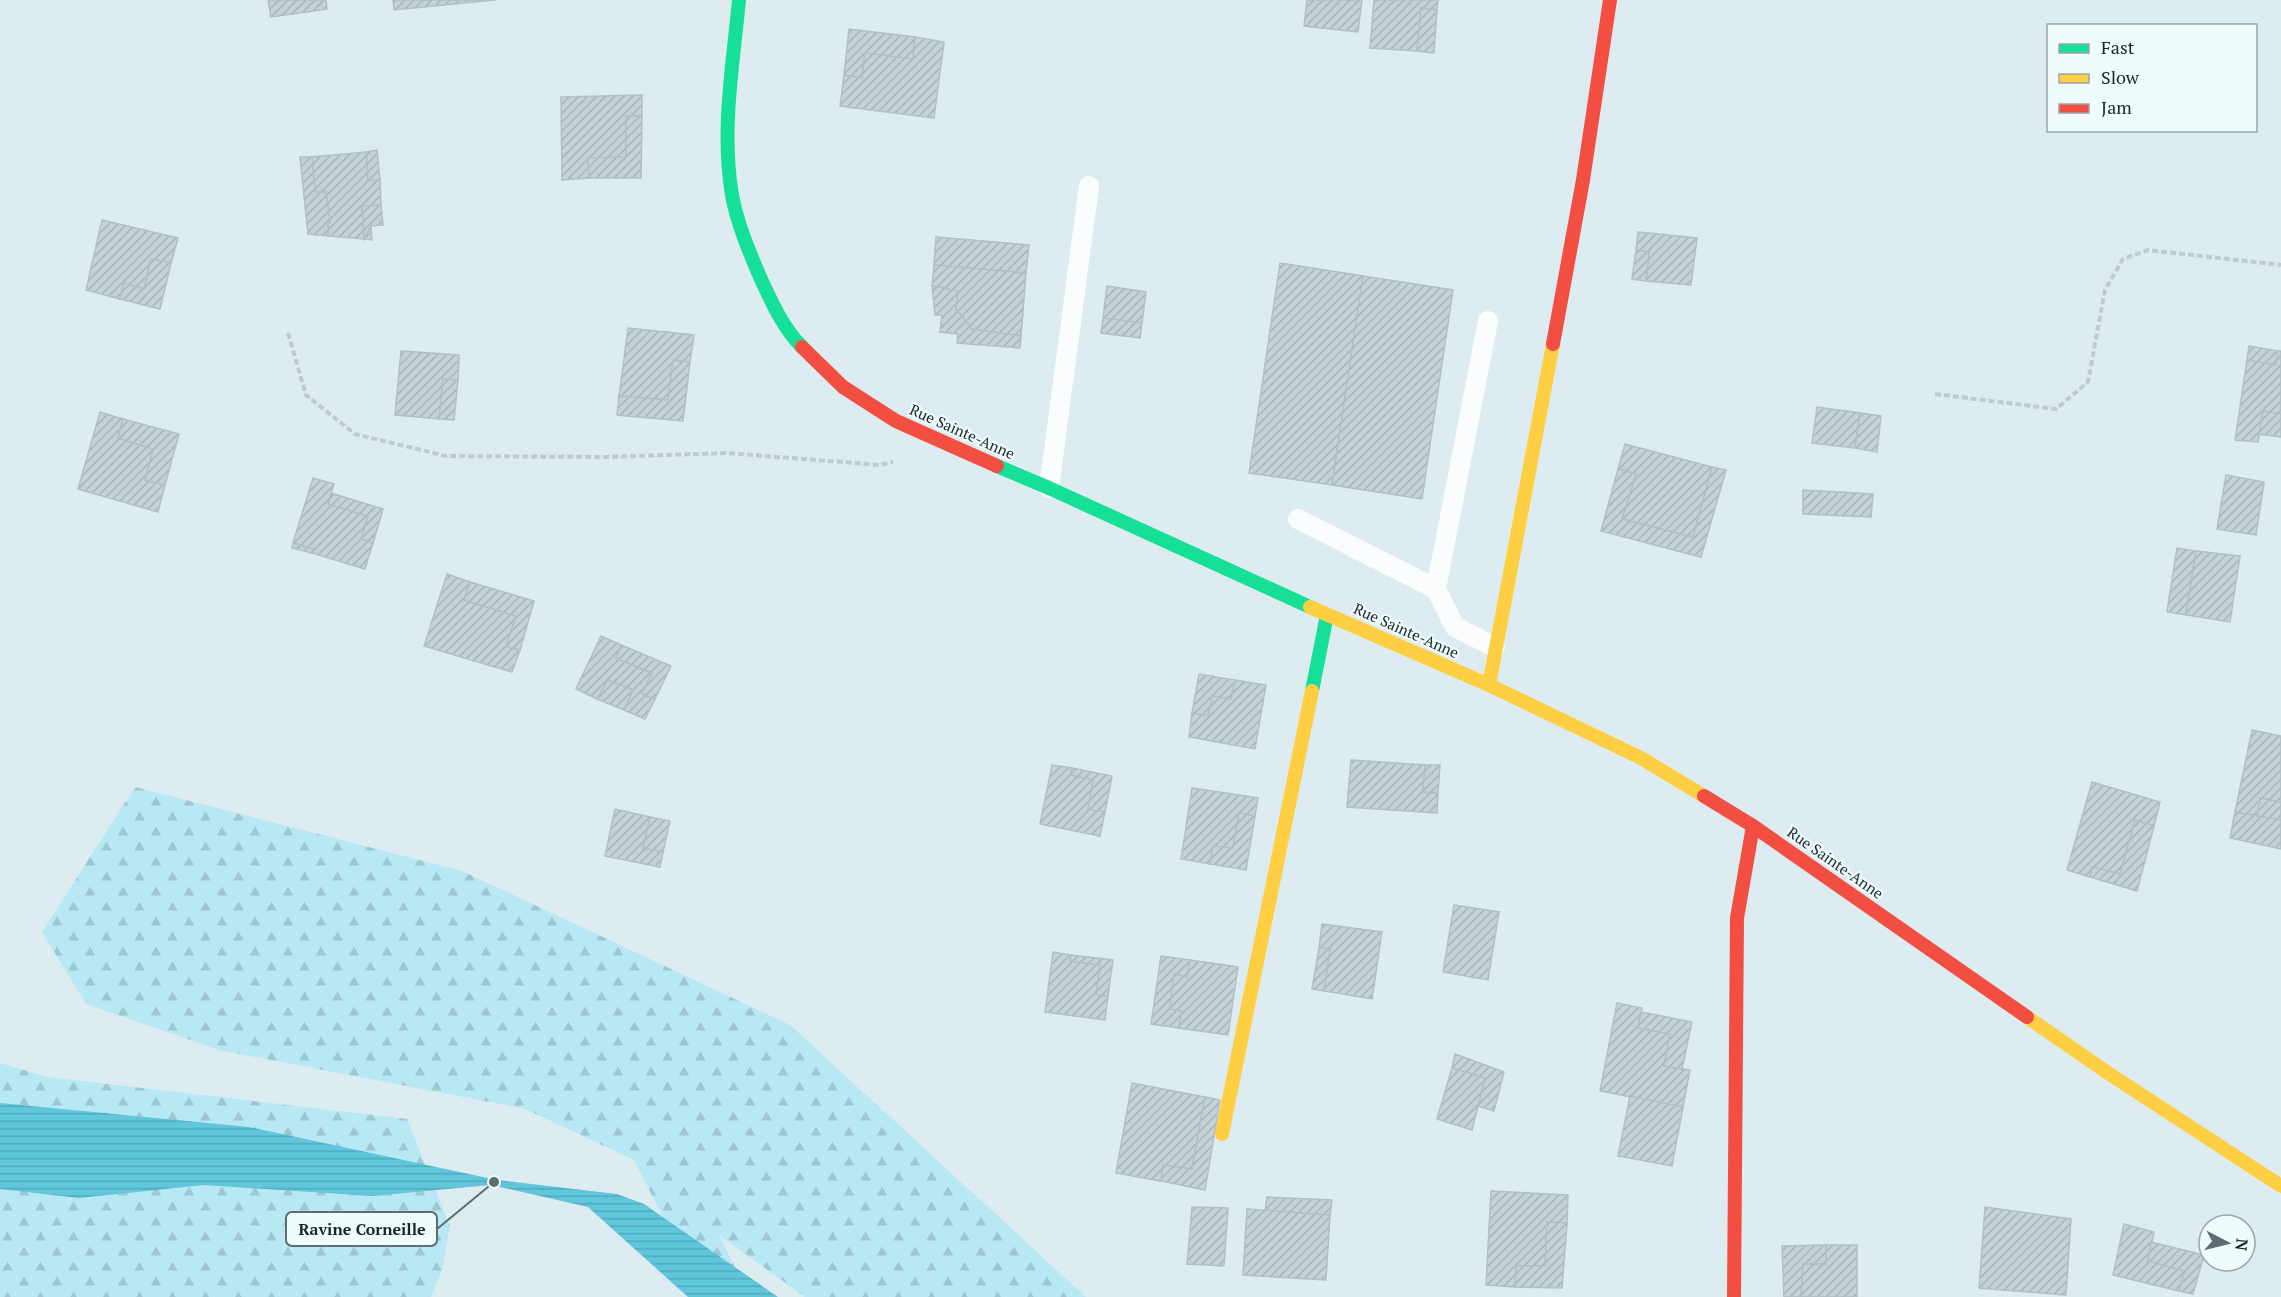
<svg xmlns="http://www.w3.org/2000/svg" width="2281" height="1297" font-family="'PT Serif',serif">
<defs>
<pattern id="forest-firs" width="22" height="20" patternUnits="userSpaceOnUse" patternTransform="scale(1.5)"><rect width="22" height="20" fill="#b8e8f4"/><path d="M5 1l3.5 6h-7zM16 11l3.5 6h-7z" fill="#9ec7d1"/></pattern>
<pattern id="water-rules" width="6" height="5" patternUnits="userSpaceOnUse" patternTransform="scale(1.5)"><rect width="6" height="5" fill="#5fc6db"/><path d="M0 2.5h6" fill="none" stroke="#52aabc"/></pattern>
<pattern id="building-hatch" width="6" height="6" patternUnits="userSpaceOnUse" patternTransform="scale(1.5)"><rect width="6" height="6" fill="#c6d2d5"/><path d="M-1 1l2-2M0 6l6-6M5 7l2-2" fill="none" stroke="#aab4b7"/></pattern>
</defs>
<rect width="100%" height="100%" fill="#ddecf0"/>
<g fill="url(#forest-firs)">
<path d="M135 787 462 871 790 1025 1086 1297H805L719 1235 750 1297H704L634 1160 525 1109 219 1050 86 1004 42 932Z"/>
<path d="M0 1063 48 1077 407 1119 450 1226 442 1270 431 1297H0Z"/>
</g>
<path fill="url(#water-rules)" d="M0 1103 249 1127 497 1180 617 1194 644 1204 778 1297H688L588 1207 491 1185 372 1196 204 1185 79 1198 0 1189Z"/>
<g fill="url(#building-hatch)" stroke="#b4bfc2" stroke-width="1.5">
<path d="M268 0H326L327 9 271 17Z"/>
<path d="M393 0H495L394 10Z"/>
<path d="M1307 0H1362L1358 32 1304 26Z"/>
<path d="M1374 0H1438L1437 10 1421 8 1417 51 1370 48Z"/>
<path d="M1421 8 1437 10 1434 53 1417 51Z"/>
<path d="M849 29 915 37 913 59 865 53 862 78 844 75Z"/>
<path d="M915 37 944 42 934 118 840 106 844 75 862 78 865 53 913 59Z"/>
<path d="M642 95V116H626V157L588 158 589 178 562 180 561 97Z"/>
<path d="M626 116H642L641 178H589L588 158 626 157Z"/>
<path d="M377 150 380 180 368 181 366 152Z"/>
<path d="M366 152 368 181 380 180 381 205 362 206 364 239 328 236V224L330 223 326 192H315L312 157Z"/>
<path d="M300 157H312L315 192H326L330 223 328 224V236L308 234Z"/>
<path d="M381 205 383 225 371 226 364 239 362 206Z"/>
<path d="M102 220 178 238 171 263 151 259 144 289 124 283 120 299 86 290Z"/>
<path d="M371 226 372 240 364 239Z"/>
<path d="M1638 232 1697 238 1691 285 1646 281 1649 252 1636 250Z"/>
<path d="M936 237 1029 245 1026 273 934 265Z"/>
<path d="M1636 250 1649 252 1646 281 1632 279Z"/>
<path d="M151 259 171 263 160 309 120 299 124 283 144 289Z"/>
<path d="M1280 263 1363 276 1332 485 1249 473Z"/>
<path d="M934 265 1026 273 1021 336 972 329 956 309 958 291 932 286Z"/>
<path d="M1363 276 1453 290 1422 499 1332 485Z"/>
<path d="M932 286 958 291 956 309 972 329 1021 336 1020 348 957 343 958 334 940 332 942 315H935Z"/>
<path d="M1107 286 1146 292 1142 323 1103 318Z"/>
<path d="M1103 318 1142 323 1140 338 1101 333Z"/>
<path d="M628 328 694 335 690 362 673 360 668 400 619 396Z"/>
<path d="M2249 346 2278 351 2276 365 2247 360Z"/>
<path d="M401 351 459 355 458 380 443 379 439 419 395 415Z"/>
<path d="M2278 351H2281V414L2263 411 2258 442 2235 440 2247 360 2276 365Z"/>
<path d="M673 360 690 362 683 421 617 415 619 396 668 400Z"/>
<path d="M443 379 458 380 454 420 439 419Z"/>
<path d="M1817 407 1860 413 1855 448 1812 443Z"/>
<path d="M2263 411 2281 414V437L2259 434Z"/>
<path d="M100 412 123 419 118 438 153 449 145 480 165 485 158 512 78 489Z"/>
<path d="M1860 413 1881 416 1877 452 1855 448Z"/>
<path d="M123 419 179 434 165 485 145 480 153 449 118 438Z"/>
<path d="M1625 444 1712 467 1693 537 1622 519 1636 474 1618 469Z"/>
<path d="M1712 467 1726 470 1701 557 1601 531 1618 469 1636 474 1622 519 1693 537Z"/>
<path d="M2226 475 2264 482 2256 535 2217 529Z"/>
<path d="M313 478 334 484 328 504 368 516 361 539 373 543 365 569 312 553 313 549 293 543Z"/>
<path d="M1803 490 1873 494 1871 517 1803 514Z"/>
<path d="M331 493 383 509 373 543 361 539 368 516 328 504Z"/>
<path d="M293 543 313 549 312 553 292 548Z"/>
<path d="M2177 548 2196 551 2186 615 2167 612Z"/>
<path d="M2196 551 2240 556 2230 622 2186 615Z"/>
<path d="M447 574 470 582 464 600 516 616 506 647 520 650 512 672 424 646Z"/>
<path d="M470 582 534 601 520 650 506 647 516 616 464 600Z"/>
<path d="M601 636 621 645 616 658 652 673 642 694 655 699 645 719 624 710 633 690 608 680 597 699 576 689Z"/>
<path d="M621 645 671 666 655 699 642 694 652 673 616 658Z"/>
<path d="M1199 674 1235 680 1231 699 1212 696 1208 716 1192 713Z"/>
<path d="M608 680 633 690 624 710 597 699Z"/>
<path d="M1235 680 1266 685 1255 749 1189 737 1192 713 1208 716 1212 696 1231 699Z"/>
<path d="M2252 730 2281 736V802L2260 798 2257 816 2235 812Z"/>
<path d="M1351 760 1425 765 1423 792 1438 793 1437 813 1347 807Z"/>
<path d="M1052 765 1072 768 1071 775 1093 780 1088 809 1105 812 1100 836 1040 824Z"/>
<path d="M1425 765H1440L1438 793 1423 792Z"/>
<path d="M1072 768 1112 776 1105 812 1088 809 1093 780 1071 775Z"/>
<path d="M2092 782 2160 802 2154 826 2135 820 2120 874 2092 867 2090 877 2067 870Z"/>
<path d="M1192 788 1258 798 1255 816 1239 813 1233 848 1213 846 1210 864 1181 859Z"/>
<path d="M2260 798 2281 802V820L2257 816Z"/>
<path d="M615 809 650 817 643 848 663 852 660 867 605 856Z"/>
<path d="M2235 812 2281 820V849L2230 838Z"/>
<path d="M1239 813 1255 816 1246 870 1210 864 1213 846 1233 848Z"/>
<path d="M650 817 670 821 663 852 643 848Z"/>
<path d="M2135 820 2154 826 2137 891 2090 877 2092 867 2120 874Z"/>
<path d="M1454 905 1499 912 1488 980 1443 972Z"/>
<path d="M1322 924 1382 932 1372 999 1324 991 1330 949 1319 948Z"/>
<path d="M1319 948 1330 949 1324 991 1312 989Z"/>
<path d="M1053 952 1071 955 1070 961 1100 965 1096 995 1108 996 1105 1020 1045 1012Z"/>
<path d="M1071 955 1113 960 1108 996 1096 995 1100 965 1070 961Z"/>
<path d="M1161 956 1190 960 1187 977 1174 974 1170 1009 1182 1011 1179 1028 1151 1024Z"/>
<path d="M1190 960 1238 967 1228 1035 1179 1028 1182 1011 1170 1009 1174 974 1187 977Z"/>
<path d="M1617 1003 1642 1008 1638 1028 1670 1034 1664 1066 1690 1070 1683 1107 1600 1091Z"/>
<path d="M1641 1012 1692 1022 1682 1069 1664 1066 1670 1034 1638 1028Z"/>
<path d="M1455 1054 1504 1072 1494 1111 1478 1106 1485 1078 1452 1068Z"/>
<path d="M1452 1068 1485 1078 1472 1130 1437 1119Z"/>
<path d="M1132 1083 1205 1097 1192 1169 1163 1165 1161 1181 1116 1173Z"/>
<path d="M1630 1096 1683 1107 1672 1166 1618 1156Z"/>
<path d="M1205 1097 1220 1100 1205 1190 1161 1181 1163 1165 1192 1169Z"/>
<path d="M1491 1191 1568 1195 1567 1223 1547 1222 1545 1266H1516L1515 1287 1486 1285Z"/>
<path d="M1267 1197 1332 1200 1330 1215 1265 1211Z"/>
<path d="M1192 1207 1228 1208 1224 1266 1187 1264Z"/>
<path d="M1985 1207 2071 1219 2066 1295 1979 1288Z"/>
<path d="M1247 1209 1330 1215 1326 1280 1243 1275Z"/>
<path d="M1547 1222 1567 1223 1562 1288 1515 1287 1516 1266H1545Z"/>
<path d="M2124 1224 2154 1232 2148 1261 2185 1271 2179 1291 2113 1275Z"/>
<path d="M2151 1242 2204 1255 2193 1294 2179 1291 2185 1271 2148 1261Z"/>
<path d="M1826 1245V1264H1803L1801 1297H1784L1782 1246Z"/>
<path d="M1826 1245H1857V1297H1801L1803 1264H1826Z"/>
</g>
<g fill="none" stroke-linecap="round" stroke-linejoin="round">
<g stroke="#c3cacc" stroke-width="4" stroke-dasharray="6 3" stroke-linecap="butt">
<path d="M288 333 306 395 355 434 446 456 606 457 727 453 880 465 893 462"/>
<path d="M1935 394 2056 409 2088 382 2105 290 2123 259 2148 250 2281 265"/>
</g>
<g stroke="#fafcfd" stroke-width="20">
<path d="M1049 488 1089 186"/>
<path d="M1298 519 1436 589 1455 627 1495 647"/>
<path d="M1436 589 1488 321"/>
</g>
<g stroke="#16e098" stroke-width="14">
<path d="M739 0C733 64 721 131 732 195 737 223 749 251 760 277 771 301 783 328 802 347"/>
<path d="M997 466 1049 488 1310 607"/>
<path d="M1312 691 1327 615"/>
</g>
<g stroke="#ffcf43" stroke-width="14">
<path d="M1310 607 1489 685 1641 758 1704 796"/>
<path d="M1489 685 1553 344"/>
<path d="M2027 1017 2108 1073 2281 1186"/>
<path d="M1222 1134 1312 691"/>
</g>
<g stroke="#f24e42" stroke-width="14">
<path d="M1553 344 1583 180 1610 0"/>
<path d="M802 347 843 387 896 421 997 466"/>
<path d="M1704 796 1753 826 2027 1017"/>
<path d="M1734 1297 1737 918 1753 826"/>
</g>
</g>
<g text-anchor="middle" stroke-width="4.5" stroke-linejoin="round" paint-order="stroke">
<g font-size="15" fill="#1c2629" stroke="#f0fbfe">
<text transform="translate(962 432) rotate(24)" y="5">Rue Sainte-Anne</text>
<text transform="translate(1406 631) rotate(24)" y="5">Rue Sainte-Anne</text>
<text transform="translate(1835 863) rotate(35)" y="5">Rue Sainte-Anne</text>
</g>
</g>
<path fill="none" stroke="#606b6f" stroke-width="2" d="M494 1182L437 1229"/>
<circle fill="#606b6f" stroke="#f0fbfe" stroke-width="2" cx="494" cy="1182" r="6"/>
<rect fill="#f0fbfe" stroke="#606b6f" stroke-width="2" x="286" y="1212" width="151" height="34" rx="6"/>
<g font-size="16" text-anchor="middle" font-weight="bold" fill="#1c2629">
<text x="362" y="1235">Ravine Corneille</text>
</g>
<rect x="2047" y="24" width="210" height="108" fill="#f0fbfe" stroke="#9ba6a9" stroke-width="1.5"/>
<rect x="2059" y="44" width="30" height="9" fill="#16e098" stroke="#9ba6a9" stroke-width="1.5"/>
<text x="2101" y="54" font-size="18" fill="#1c2629">Fast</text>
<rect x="2059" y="74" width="30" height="9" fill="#ffcf43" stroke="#9ba6a9" stroke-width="1.5"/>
<text x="2101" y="84" font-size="18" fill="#1c2629">Slow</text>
<rect x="2059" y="104" width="30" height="9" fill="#f24e42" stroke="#9ba6a9" stroke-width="1.5"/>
<text x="2101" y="114" font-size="18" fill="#1c2629">Jam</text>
<g transform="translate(2227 1243) rotate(97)"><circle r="28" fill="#f0fbfe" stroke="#9ba6a9" stroke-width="1.5"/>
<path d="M0-4.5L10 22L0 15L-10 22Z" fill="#606b6f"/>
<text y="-9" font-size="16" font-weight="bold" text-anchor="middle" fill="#1c2629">N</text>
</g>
</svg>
